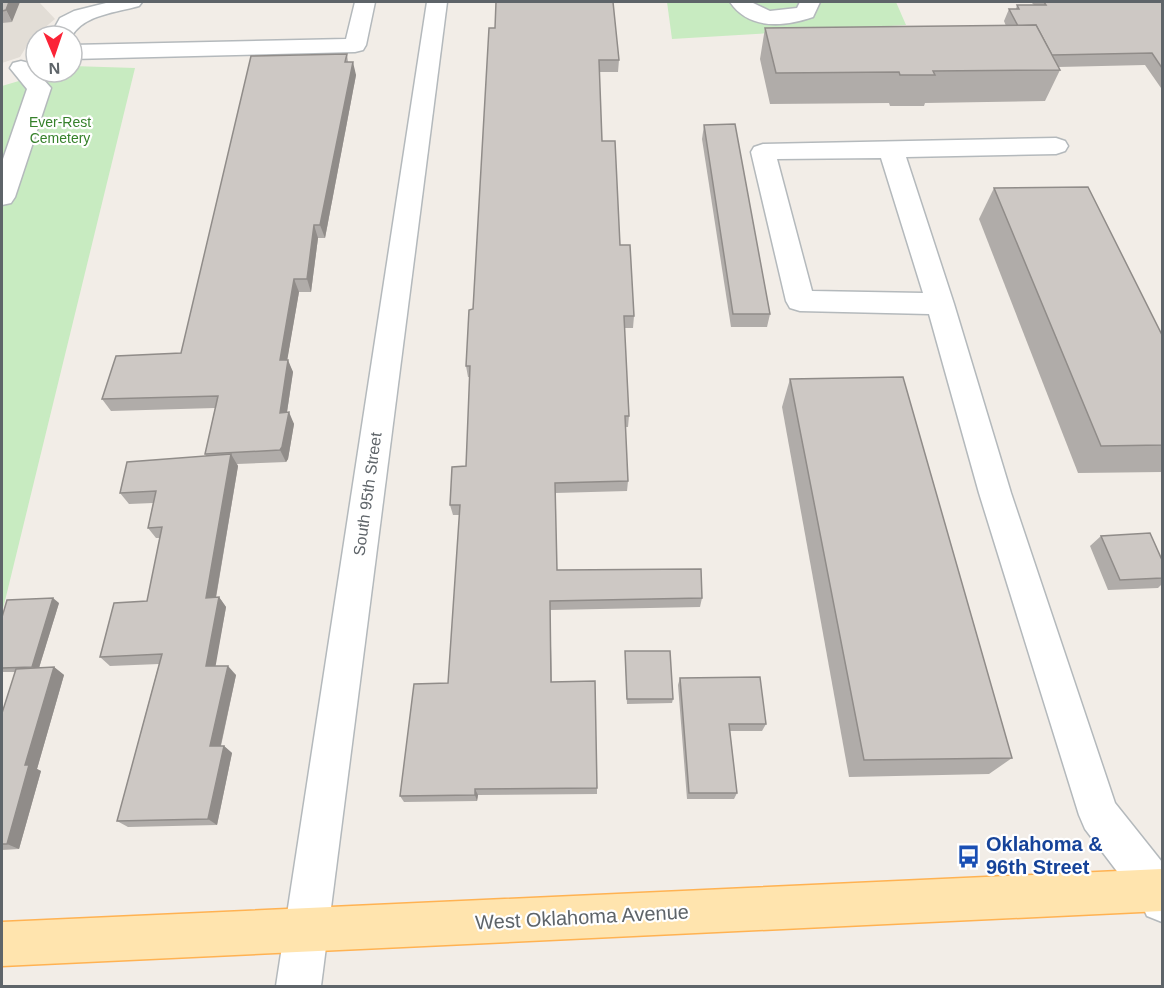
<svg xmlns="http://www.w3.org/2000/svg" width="1164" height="988" font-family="Arial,sans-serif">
<rect width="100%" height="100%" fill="#f2ede7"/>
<path fill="#e2ddd6" d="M2 2H39L55 19 31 39 20 57 2 63Z"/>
<g fill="#c8ebc1">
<path d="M667 2H896L906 25 672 39Z"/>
<path d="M72 66 135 68 2 613V86L49 72H72Z"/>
</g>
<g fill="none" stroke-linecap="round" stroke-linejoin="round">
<defs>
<g id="minor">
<path d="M110 2H142L139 6C118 12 83 15 72 36H50L60 18 74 11Z"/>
<path d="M355 2H375L366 45 363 50 355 52 72 59V45L346 39Z"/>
<path d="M427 2H447L321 986H276Z"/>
<path d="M730 2H751L770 11 797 8 800 2H820L813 17C784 27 749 30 730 2Z"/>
<path d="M21 61 29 63 51 88 15 197 11 203 2 205V162L27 89 10 68 13 63Z"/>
<path d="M1056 138 1065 141 1068 146 1065 151 1056 154 906 157 954 304 1011 493 1115 803 1162 862V922L1147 916 1141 903 1085 829 1079 815 979 493 929 314 800 311 790 308 786 301 751 152 754 147 763 144ZM881 158 923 293 812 291 777 159Z"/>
</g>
<path id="major" d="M1162 869V911L2 966V922Z"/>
</defs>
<use href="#minor" stroke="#b4b9bc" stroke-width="3"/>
<use href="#major" stroke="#ffb252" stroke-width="3"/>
<use href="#minor" fill="#fff" fill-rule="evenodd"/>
<use href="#major" fill="#ffe4ae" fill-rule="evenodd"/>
</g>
<g fill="#b0aca9">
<path d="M2 2 12 22 2 23Z"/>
<path d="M1031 2H1162V88H1161L1145 65 1058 67 1060 70 1045 101 925 103 924 106H890L889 103 770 104 760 59 765 28 1006 26 1004 21 1009 9H1016L1017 5H1034Z"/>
<path d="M495 28 619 60 618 72H599L602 141 620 245 634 316 633 328H624L629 416 628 427H625L628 481 627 491 555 493 557 570 702 598 700 607 550 610 552 682 597 788V794L478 795 477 801 404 802 400 796 448 683 460 515H453L450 505 466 466 470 377H468L466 366 473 309Z"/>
<path d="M347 54 348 62 356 75 325 238H318L311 292H299L287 360 293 372 287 412 294 424 288 459 286 462 237 464 238 466 216 598 219 597 226 607 215 666 236 675 221 746H224L232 753 217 825 128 827 117 821 159 664 110 666 100 657 147 601 160 538H156L148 528 153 503 129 504 120 493 206 456 205 454 215 408 111 411 102 399 181 353Z"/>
<path d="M704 125 770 314 767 327H731L702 139Z"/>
<path d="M994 188 1162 335V472L1078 473 979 219Z"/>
<path d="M790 379 1012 758 989 774 849 777 782 407Z"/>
<path d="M1101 536 1162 560V584L1158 588 1108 590 1090 546Z"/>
<path d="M59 603 39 668 54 667 64 675 37 769 41 771 19 849 2 850V713L15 672H2V617Z"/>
<path d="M625 651 673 699 672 703 627 704Z"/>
<path d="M680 678 766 724 762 731H730L737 793 734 799H687L678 685Z"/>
</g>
<g fill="#908c89">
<path d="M9 2H20L12 22 6 10Z"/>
<path d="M353 62 356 75 325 238 320 225Z"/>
<path d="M314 225 318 238 311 292 307 279Z"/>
<path d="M294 279 299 292 285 373 280 360Z"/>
<path d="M288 360 293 372 285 425 280 413Z"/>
<path d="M289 412 294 424 288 459 286 462 280 450Z"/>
<path d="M231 454 238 466 214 608 206 598Z"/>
<path d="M219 597 226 607 214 675 206 666Z"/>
<path d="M53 598 59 603 38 671 32 667Z"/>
<path d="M228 666 236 675 219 753 210 746Z"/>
<path d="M54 667 64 675 37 769 41 771 19 849 7 844 25 765Z"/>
<path d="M224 746 232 753 217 825 208 819Z"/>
<path d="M475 789 478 795 477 801 475 795Z"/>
</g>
<g fill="#cdc8c4" stroke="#908c89" stroke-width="1.5">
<path d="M2 2H9L6 10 2 11Z"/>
<path d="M496 2H613L619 60H599L602 141H615L620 245H630L634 316H624L629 416H625L628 481 555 483 557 570 701 569 702 598 550 601 551 682 595 681 597 788 475 789V795L400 796 414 684 448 683 460 505H450L452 467 466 466 470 366H466L469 310 473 309 489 28H495Z"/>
<path d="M1044 2H1162V68L1152 53 1052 55 1036 25 1018 26 1009 9H1019L1017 5H1046Z"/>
<path d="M1036 25 1060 70 933 71 935 75H900L899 72 776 73 765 28Z"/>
<path d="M347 54 345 62H353L320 225H314L307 279H294L280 360H288L280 413 289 412 282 447 280 450 205 454 218 396 102 399 116 356 181 353 251 56Z"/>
<path d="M735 124 770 314H733L704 125Z"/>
<path d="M1088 187 1162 335V445L1101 446 994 188Z"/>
<path d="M903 377 1012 758 864 760 790 379Z"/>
<path d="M231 454 206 598 219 597 206 666H228L210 746H224L208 819 117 821 162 654 100 657 114 603 147 601 162 527 148 528 156 491 120 493 127 462Z"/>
<path d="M1150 533 1162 560V578L1120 580 1101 536Z"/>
<path d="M53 598 32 667 2 668V617L7 600Z"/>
<path d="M625 651H670L673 699H627Z"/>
<path d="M54 667 25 765H29L7 844H2V713L16 669Z"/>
<path d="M760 677 766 724H729L737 793H689L680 678Z"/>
</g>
<defs>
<symbol id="bus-bare" viewBox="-9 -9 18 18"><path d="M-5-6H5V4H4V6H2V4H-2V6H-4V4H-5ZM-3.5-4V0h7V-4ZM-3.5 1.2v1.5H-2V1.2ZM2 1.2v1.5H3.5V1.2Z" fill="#1a4fb4" stroke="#fff" stroke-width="2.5" paint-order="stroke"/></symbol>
</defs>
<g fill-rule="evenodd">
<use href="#bus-bare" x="952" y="840" width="33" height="33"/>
</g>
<g text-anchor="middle" stroke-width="4.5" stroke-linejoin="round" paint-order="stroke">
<g font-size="14" fill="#36812b" stroke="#fff">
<text x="60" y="127">Ever-Rest<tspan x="60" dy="16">Cemetery</tspan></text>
</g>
<g font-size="16" fill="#5e6469" stroke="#fff">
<text transform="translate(367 494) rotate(-82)" y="6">South 95th Street</text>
</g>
<g font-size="20" font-weight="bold" fill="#164399" stroke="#fff" text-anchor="start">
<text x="986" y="851">Oklahoma &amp;<tspan x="986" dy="23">96th Street</tspan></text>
</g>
<g font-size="20" fill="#5e6469" stroke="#fff">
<text transform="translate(582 917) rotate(-3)" y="7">West Oklahoma Avenue</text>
</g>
</g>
<rect width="1164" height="988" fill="none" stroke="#5e6469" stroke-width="6"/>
<g transform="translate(54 54) rotate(178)"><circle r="28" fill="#ffffff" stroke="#bfc1c3" stroke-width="1.5"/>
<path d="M0-4.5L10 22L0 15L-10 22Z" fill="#fb2437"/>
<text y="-9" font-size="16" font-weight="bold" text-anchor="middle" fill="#5e6469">N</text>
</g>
</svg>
